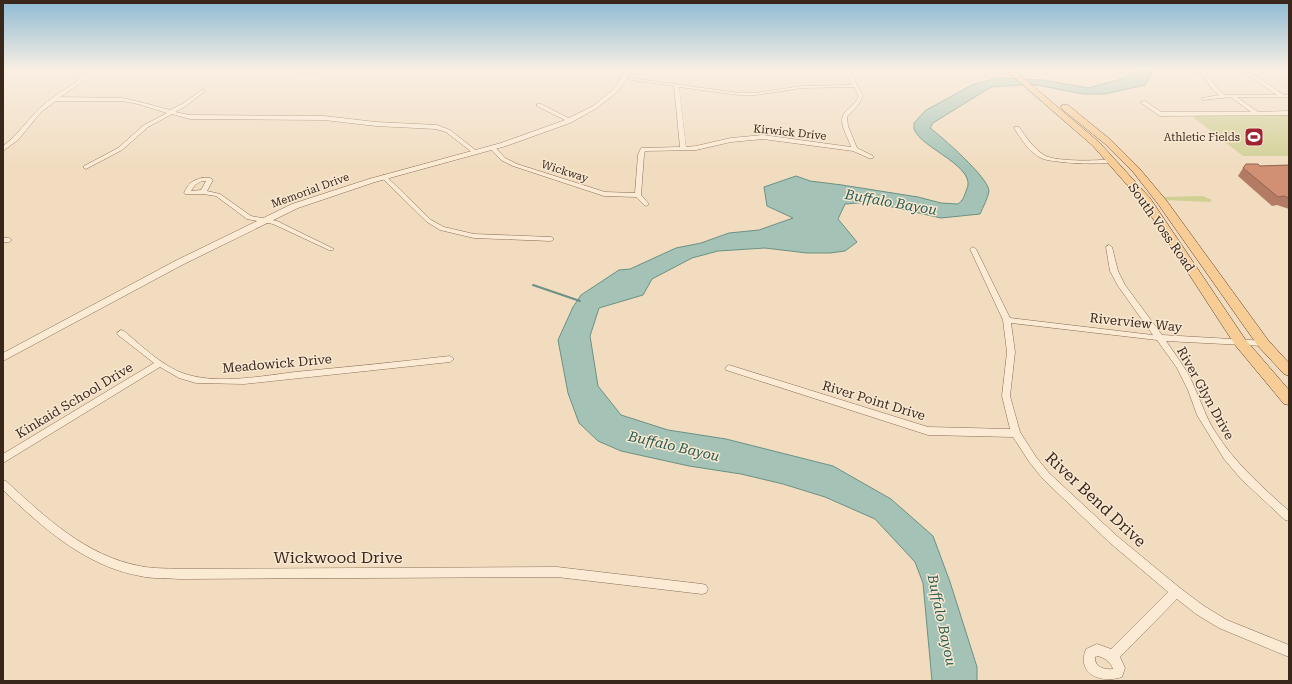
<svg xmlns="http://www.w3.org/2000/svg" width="1292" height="684" font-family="'Roboto Serif',serif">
<rect width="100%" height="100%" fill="#f1dcc0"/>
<g fill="#d0cf94">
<path d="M1195 115H1289V156H1243L1194 118Z"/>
<path d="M1203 196 1212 200 1210 202 1165 200 1163 197Z"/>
</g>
<path fill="#a4c3b6" stroke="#6a9183" d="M1133 70H1151V76L1145 85 1105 94H1084L1031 84 991 87 933 123 930 128C941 136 989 178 989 191 988 198 983 207 980 214L941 218 870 202 845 204 838 219 857 242 845 251 830 253H807L765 248 718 251 692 258 652 279 643 295 599 308 590 336 598 386 621 415 668 430 726 439 833 466 891 499 933 536 950 582 977 667V681H932L923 583 915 562 875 519 825 497 783 484 741 474 689 466 621 451 598 441 579 423 568 393 558 340 573 307 581 295 619 270 630 269 676 248 701 243 729 233 759 230 793 218 767 206 764 187 796 176 810 181 842 185 918 197 941 203 958 204C963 200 964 197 966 191 980 167 921 149 914 129 914 127 914 125 914 123L926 110 941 102 972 85 997 78 1043 80 1088 88 1118 80 1134 73Z"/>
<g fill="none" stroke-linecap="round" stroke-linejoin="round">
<path stroke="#6a9183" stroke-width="2" d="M533 285 580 301"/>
<defs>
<g id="minor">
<path d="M89 70H94L83 81 60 97 122 98 140 102 170 110 182 104 203 89 205 90V91L186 106 175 112 190 115 324 116 376 122 437 125 450 130 478 152 473 153 446 132 436 129 376 126 324 120 190 119 172 114 148 127 122 150 86 169 84 168V166L118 148 144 125 167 113 138 104 122 101H56L41 112 18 140 3 151V146C18 135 28 119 42 106 57 93 75 85 89 70Z"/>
<path d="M301 70H413L303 72Z"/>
<path d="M844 70H849L863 96 858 105 847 117 848 126 857 148 873 156V158H869L853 151 763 139 731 142 696 150 645 151 644 155 641 195 649 204 646 206 644 205 636 197 604 196 513 166 501 160 489 147 494 146 505 158 517 164 605 192 635 193 638 155 641 148 680 147 674 86 625 79H623V77L739 93H756L802 86 852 85ZM679 87 739 95H756L802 88 854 87 859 96C856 103 851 106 846 111 836 122 848 135 851 147L763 135 731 138 696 146 686 147Z"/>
<path d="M1198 70H1203L1219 90 1225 95H1277L1241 70H1247L1284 95H1289V97H1237L1258 112 1289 111V115L1160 116 1140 102 1145 101 1161 112H1251L1231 97 1202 100V98L1220 95 1215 92Z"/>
<path d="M537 104H541L574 121 569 122 537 106Z"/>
<path d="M1015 127H1019C1026 137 1033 148 1044 155 1054 162 1099 161 1112 159L1115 161C1107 166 1050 163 1041 158 1029 152 1021 139 1014 128Z"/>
<path d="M384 175 386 176 431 220 444 227 474 234 551 237 554 239 551 241 474 238 440 230 427 222 382 178 381 177Z"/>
<path d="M202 178H210L213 180 207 191 220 194 251 216 277 221 334 249 333 250H329L273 224 247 219 216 196 203 194H185L184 193C188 184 192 180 202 178ZM202 181H206L201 190 191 191 195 185Z"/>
<path d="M3 238H9L12 240 9 242H3Z"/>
<path d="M1109 245 1112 247 1118 271 1125 285 1162 335 1266 341 1267 343 1263 346 1166 341C1177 357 1189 372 1196 391 1202 404 1206 417 1214 430 1234 462 1261 486 1289 511V521L1285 520 1241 479 1224 459 1197 415 1188 390 1177 368 1157 340 1011 323 1015 352 1010 396 1020 432 1036 457 1049 473 1117 536 1180 588 1204 606 1227 620 1289 645V657L1219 628 1196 614 1177 599 1120 657 1125 668 1122 677C1101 684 1076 674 1086 649L1097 644 1111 649 1168 592 1109 542 1043 479 1030 463 1013 437 928 435 726 370 725 368 729 365 928 427 1010 429 1002 396 1007 352 1003 320 970 249 973 247 976 249 1010 318 1153 335 1118 286 1110 271 1106 247ZM1097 656C1104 657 1111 662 1113 669 1104 670 1094 667 1095 657Z"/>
<path d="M121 330 124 331C143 347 165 369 189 375 220 384 263 376 295 372 347 367 398 362 450 356L454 359 450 362 244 384 196 383 179 378 160 367 3 463V454L154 363 118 335 117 333Z"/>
<path d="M3 480 6 481C45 517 86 556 140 566 153 569 167 568 180 569L557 567 702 584 706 585 708 589 706 593 702 594 557 577 180 579C167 578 153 579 140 576 85 566 43 528 3 490Z"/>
</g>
<path id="tertiary" d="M626 70H632L618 91 597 108 570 123 506 146 375 182 298 208 182 265 3 361V353L175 261 292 204 369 179 501 143 565 120 593 106 614 89Z"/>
<g id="primary">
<path d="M1006 70H1014L1099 142 1150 198 1245 339 1289 390V405L1284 404 1235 345 1142 202 1093 146Z"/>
<path d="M1062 105H1068L1111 140 1139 168 1166 200 1268 340 1289 363V376L1284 374 1258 346 1158 204 1133 172 1105 144 1062 109 1061 107Z"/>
</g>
</defs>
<use href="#minor" stroke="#8b6c57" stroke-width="1"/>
<use href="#tertiary" stroke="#8b6c57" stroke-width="1"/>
<use href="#primary" stroke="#593b2c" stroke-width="1"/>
<use href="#minor" fill="#fbebd4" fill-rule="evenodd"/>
<use href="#tertiary" fill="#fbebd4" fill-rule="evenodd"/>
<use href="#primary" fill="#f7cc95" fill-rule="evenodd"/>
</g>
<path fill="#b47b64" d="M1289 165V209L1277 205 1272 206 1238 176 1243 168 1260 166Z"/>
<path fill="#d18f74" stroke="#926451" d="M1246 164H1258L1260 166 1289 165V198L1284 196 1278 197 1243 168Z"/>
<linearGradient id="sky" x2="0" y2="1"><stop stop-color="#8dbad4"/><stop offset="0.42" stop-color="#f9efe3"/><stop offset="1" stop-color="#f9efe3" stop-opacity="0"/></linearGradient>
<rect width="1292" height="166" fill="url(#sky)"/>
<defs>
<symbol id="stadium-square" viewBox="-11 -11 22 22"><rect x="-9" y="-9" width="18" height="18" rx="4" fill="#9e2333" stroke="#f8e8d1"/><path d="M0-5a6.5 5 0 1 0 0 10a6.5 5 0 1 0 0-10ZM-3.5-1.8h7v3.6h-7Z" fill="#fff"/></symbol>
</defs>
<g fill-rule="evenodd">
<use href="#stadium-square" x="1243" y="126" width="22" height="22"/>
</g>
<g text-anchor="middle" stroke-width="3" stroke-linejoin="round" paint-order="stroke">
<g font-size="11" fill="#3a271c" stroke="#f8e8d1">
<text transform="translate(790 132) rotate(6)" y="4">Kirwick Drive</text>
<text transform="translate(565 171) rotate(18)" y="4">Wickway</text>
<text transform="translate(310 190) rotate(-20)" y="4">Memorial Drive</text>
</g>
<g font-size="11" fill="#3a271c" stroke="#f8e8d1" text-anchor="end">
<text x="1240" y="141">Athletic Fields</text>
</g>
<g font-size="13" fill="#3a271c" stroke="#f8e8d1">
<text transform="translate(1162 227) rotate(55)" y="5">South Voss Road</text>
<text transform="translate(1136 322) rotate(6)" y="5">Riverview Way</text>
<text transform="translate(277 363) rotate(-5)" y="5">Meadowick Drive</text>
<text transform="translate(1206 393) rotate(61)" y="5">River Glyn Drive</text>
<text transform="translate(74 400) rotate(-31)" y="5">Kinkaid School Drive</text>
<text transform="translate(874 400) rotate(17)" y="5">River Point Drive</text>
</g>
<g font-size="14" font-style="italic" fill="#2a5b52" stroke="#f8e8d1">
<text transform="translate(891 202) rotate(10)" y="5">Buffalo Bayou</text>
<text transform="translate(674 446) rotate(13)" y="5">Buffalo Bayou</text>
<text transform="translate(942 620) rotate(78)" y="5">Buffalo Bayou</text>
</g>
<g font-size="16" fill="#3a271c" stroke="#f8e8d1">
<text transform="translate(1096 499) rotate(43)" y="6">River Bend Drive</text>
<text x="338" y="563">Wickwood Drive</text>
</g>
</g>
<rect width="1292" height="684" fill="none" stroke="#3a271c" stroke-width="8"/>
</svg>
